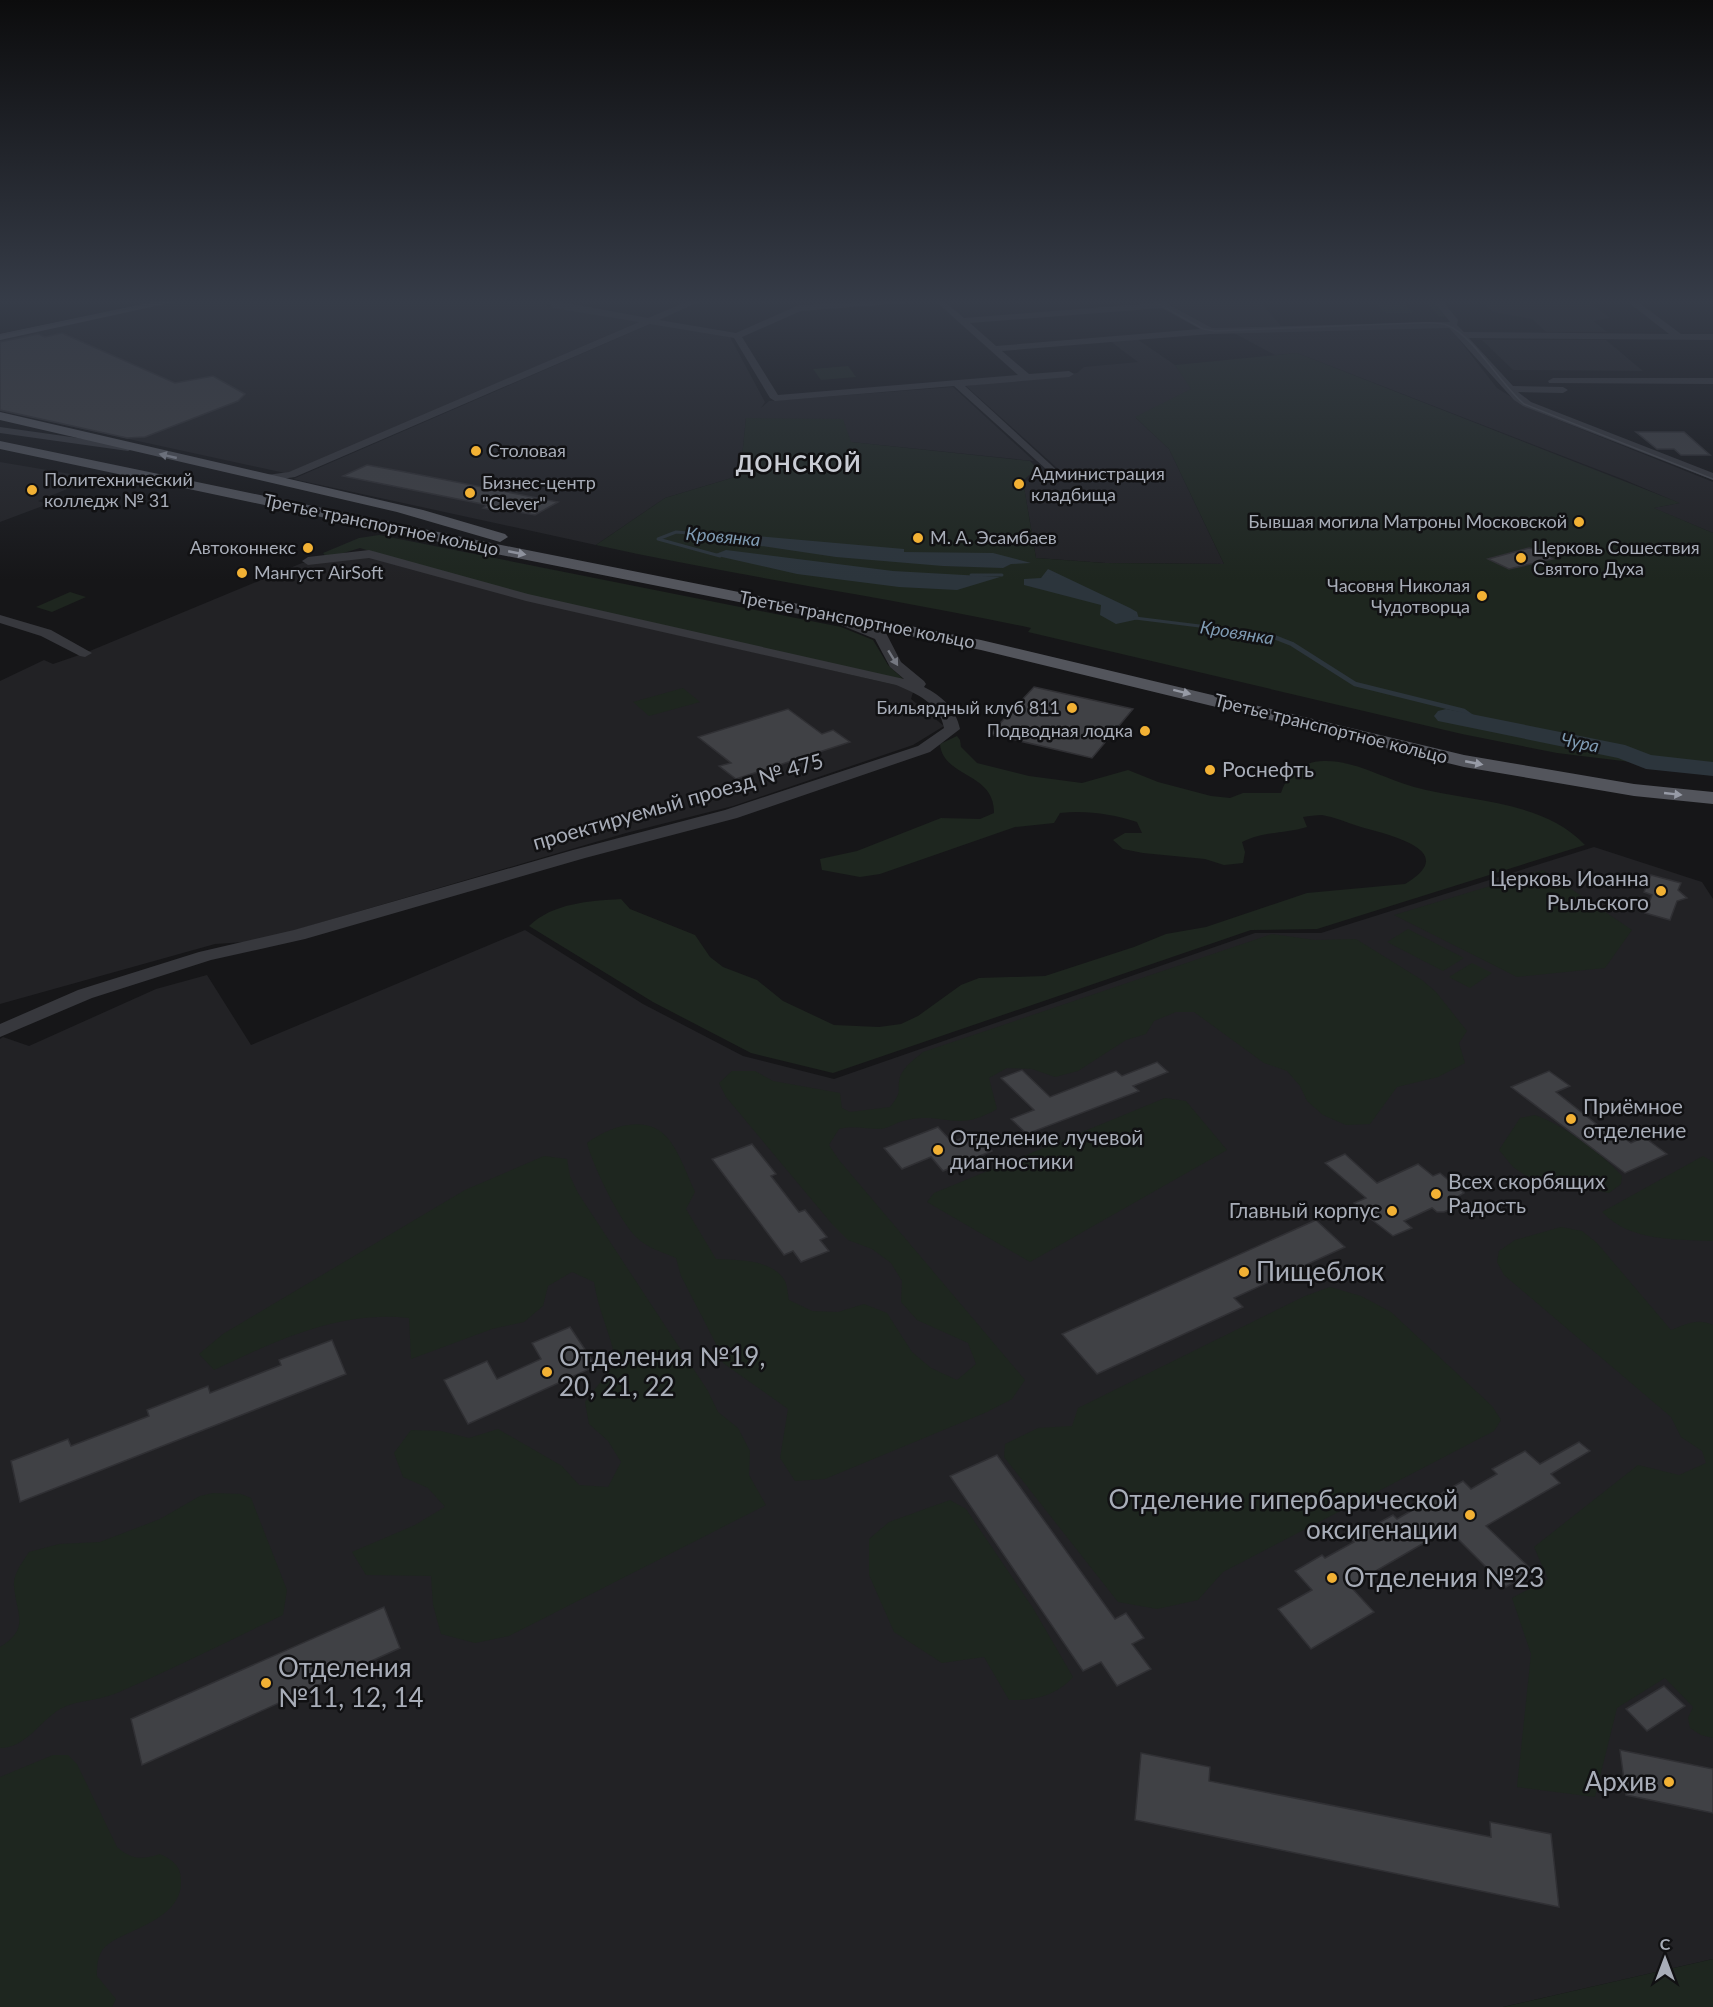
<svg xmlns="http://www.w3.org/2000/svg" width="1713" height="2007" font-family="Lato,sans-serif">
<rect width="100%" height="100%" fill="#161618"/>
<g fill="#222225">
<path d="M189 299H542L547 306 641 321 295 471 285 473 0 411V339Z"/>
<path d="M1190 299H1258L1281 326 1211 328 1167 302Z"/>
<path d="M1482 302H1589L1610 318 1593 321 1607 332H1546L1532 319 1493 312Z"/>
<path d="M653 323 730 337 765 402 761 408 769 401 953 387 1034 461 851 442 746 418 741 467 735 477 665 498 596 545 293 479Z"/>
<path d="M1426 327 1450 328 1497 388 1531 409 1713 482V533L1653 508 1679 503 1625 480 1297 353 1275 355 1232 332Z"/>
<path d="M1137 339 1175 365 1192 389 1136 418 1169 449 1224 564 1105 563 1036 558 1023 481 1066 476 966 386 1077 373 1084 367 1138 362 1110 341Z"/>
<path d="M1482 340H1606L1643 371 1513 370Z"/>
<path d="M0 462 71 474 89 480 38 501 48 504 0 522Z"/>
<path d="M372 557 522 599 914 689 911 699 944 726 913 745 733 806 626 833 258 941 215 944 0 1004V681L44 660 53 664 85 653 302 563Z"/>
<path d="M1594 847 1702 882 1713 899V1959L1503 2007H0V1039L3 1037 29 1046 156 989 207 975 251 1045 525 930 643 1004 743 1056 834 1079 1255 933H1321Z"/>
</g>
<g fill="#1e261f">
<path d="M1383 299H1434L1447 317H1440L1426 303H1404L1413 313H1385L1375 303H1387Z"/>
<path d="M1297 353 1680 503 1654 508 1713 533V772L1557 753 1462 734 1028 632 1031 628C887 597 740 577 596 545L665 498 735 477 741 467 746 418 843 419 851 442 1030 461 1042 474 1029 475 1023 481 1036 558 1105 563 1224 564 1169 449 1135 417 1191 389 1175 365Z"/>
<path d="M848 366 856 377 821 380 813 369Z"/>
<path d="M379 535 841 627 873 640 888 665 914 689 522 599 360 548 327 558 323 553 359 538Z"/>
<path d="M70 592 86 597 52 612 36 607Z"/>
<path d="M683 688 700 702 649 716 633 702Z"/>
<path d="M957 736 960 740 961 747 977 763 1029 776 1082 783 1128 770 1158 782 1211 796 1230 798 1243 793H1281C1287 773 1305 760 1326 761 1356 761 1385 779 1414 787 1469 802 1543 800 1585 845L1317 929 1251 930 833 1073 751 1053 653 1002 529 926C553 903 589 901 621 899L630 909 695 935 710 957 723 967 757 980 783 1001 834 1025 879 1027 901 1024 918 1016 961 985 979 978 1045 976 1134 947 1166 934 1206 927 1307 893 1405 884C1464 849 1383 834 1358 826 1346 822 1334 817 1322 815 1316 815 1309 816 1303 817L1307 827C1284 834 1264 831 1242 842L1245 852 1243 863 1224 865 1205 859 1143 853 1123 849 1113 840 1125 833H1142L1137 822C1112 814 1086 810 1060 813L1054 823 1015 827 880 874 860 877 822 870 820 859 857 851 941 818 980 819 994 813C995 772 943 778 940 744Z"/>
<path d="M1543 870 1632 930 1605 968 1517 977 1394 915Z"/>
<path d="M1408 929 1464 958 1443 971 1387 942Z"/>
<path d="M1272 934 1315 940 1356 939 1422 980 1436 992 1467 1031 1459 1043 1465 1063 1438 1077 1397 1087 1370 1124 1346 1125 1323 1115 1307 1101 1300 1086 1287 1071 1264 1063 1194 1012H1176L1154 1021 1146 1034 1126 1040 1078 1071 1055 1077 1032 1069 1007 1068 989 1078 997 1109C956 1133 946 1112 907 1120 898 1121 890 1128 881 1129 866 1129 853 1125 839 1129L829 1145 839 1160 1025 1380 1012 1399 987 1412 825 1479 795 1481 780 1458 788 1409 723 1363 715 1342 681 1276 676 1258C662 1252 647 1248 636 1237 619 1220 593 1166 587 1143 610 1126 649 1112 670 1141 681 1156 687 1175 695 1192L686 1209 716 1259C738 1260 772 1259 785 1281 787 1285 788 1295 789 1300L812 1311 838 1312 864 1304 887 1313 912 1352 931 1368 957 1380 976 1364 968 1343 917 1320 901 1302 902 1281 891 1263 872 1249 848 1240 832 1224 726 1097 719 1083 732 1071H755L773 1081 840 1093 842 1108 850 1112 890 1107C904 1089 896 1092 900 1077 904 1066 915 1059 923 1052Z"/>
<path d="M1472 963 1492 973 1470 988 1449 977Z"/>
<path d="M1165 1098 1186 1101 1227 1150 1030 1262 927 1202 934 1193Z"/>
<path d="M1535 1115C1562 1124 1603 1154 1622 1176L1621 1184 1609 1193 1568 1184 1534 1181 1513 1167 1499 1150 1520 1118Z"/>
<path d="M544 1156 567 1159 570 1176 578 1193 708 1391 718 1412 738 1428 750 1451 749 1475 766 1505 509 1636 475 1643 441 1634 433 1605 431 1576 366 1575 352 1552 415 1525 445 1507 428 1488 403 1477 394 1453 411 1430 441 1431 469 1438 498 1429 562 1466 579 1485 608 1487 621 1462 608 1441 589 1424 585 1402 616 1362C611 1335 598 1310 594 1282L572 1272 548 1286 543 1306 524 1322 492 1329 411 1359 409 1318C340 1310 275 1341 214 1370L199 1354 223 1334 465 1190Z"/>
<path d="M1703 1156 1713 1162V1241C1673 1239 1631 1242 1602 1212Z"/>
<path d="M1561 1227 1582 1231 1597 1243 1671 1330C1687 1324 1697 1318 1713 1325V1738L1701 1735 1690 1728 1688 1718 1693 1707 1665 1678 1617 1708 1595 1797 1517 1787 1531 1654 1512 1598 1548 1579 1534 1547 1638 1465 1679 1475 1706 1463 1702 1451 1681 1437 1671 1417 1504 1275 1497 1262 1499 1251 1515 1240Z"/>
<path d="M1330 1287 1361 1296 1391 1312 1492 1406 1501 1420 1494 1431 1223 1572 1198 1600 1157 1609 1118 1602 1004 1457 1005 1444 1038 1428 1072 1426 1078 1408 1305 1296Z"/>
<path d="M213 1493 241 1494 251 1498 287 1590 283 1615C228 1641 173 1669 117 1693 99 1701 76 1700 60 1709 39 1722 26 1748 0 1748V1647C31 1628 16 1614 14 1586 13 1573 23 1562 29 1552L59 1544 100 1542 160 1519 200 1496Z"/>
<path d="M950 1500 966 1509 1033 1608 1073 1677C1056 1696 1033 1701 1009 1700L984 1657 942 1663 894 1632 869 1575V1539L889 1522Z"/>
<path d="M53 1755H68L77 1764 117 1847C132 1860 142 1860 160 1854 173 1860 181 1866 181 1881 182 1918 133 1928 110 1943 98 1950 97 1963 97 1976L116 1999 112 2007H0V1777Z"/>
<path d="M1713 1959V2007H1503Z"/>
</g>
<g fill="#2c353c">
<path d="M734 534 904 549V552L993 553 1031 563 1011 564 1003 568 943 566 836 557 734 542 731 538Z"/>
<path d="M726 550 893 571 1000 577 957 590 899 587 797 574 713 555Z"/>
<path d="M1048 569 1130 608 1137 612 1139 619 1116 624 1100 615 1101 605 1024 585V579L1041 578Z"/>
</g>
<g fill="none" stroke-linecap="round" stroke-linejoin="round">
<g stroke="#2c353c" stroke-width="3">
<path d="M720 556 658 539 676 532 740 537"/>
<path d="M971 575H1002"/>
<path d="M1135 618 1264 634"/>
</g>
<path stroke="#2c353c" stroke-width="4.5" d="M1252 633 1269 635 1292 644 1355 684 1464 711 1481 723"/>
<path fill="#2c353c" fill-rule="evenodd" d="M1446 709 1625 745 1651 755 1713 762V776L1646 769 1618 758 1438 721 1434 716 1438 711Z"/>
</g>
<g fill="#404145" stroke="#303034" stroke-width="1.5">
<path d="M62 333 175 383 213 376 245 394 238 401 145 437 127 438 0 410V342L38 334 45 337Z"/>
<path d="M1636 432H1684L1710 455H1681L1674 449H1657Z"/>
<path d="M367 465 400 471 558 502 535 515 506 510 503 512 483 508 487 505 343 476Z"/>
<path d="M1529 548 1540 550 1553 559 1509 569 1488 559Z"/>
<path d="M1034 687 1133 709 1092 758 990 734Z"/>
<path d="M788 709 822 734 833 730 850 742 736 779 719 766 731 763 698 737Z"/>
<path d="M1651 875 1681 883 1678 890 1687 898 1677 901 1670 920 1645 913 1652 895 1644 892Z"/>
<path d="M1157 1062 1168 1072 1133 1086 1139 1091 1027 1134 1011 1119 1034 1110 1001 1078 1022 1070 1050 1097 1116 1071 1122 1076Z"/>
<path d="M1549 1071 1570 1086 1556 1092 1609 1134H1618L1631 1143 1644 1137 1667 1154 1625 1173 1511 1087Z"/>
<path d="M938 1127 952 1142 974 1133 992 1151 943 1171 931 1157 902 1169 884 1148Z"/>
<path d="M752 1144 776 1174 771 1176 799 1212 805 1210 827 1237 820 1240 829 1251 801 1262 793 1251 784 1255 712 1159Z"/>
<path d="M1345 1154 1377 1183 1418 1164 1433 1176 1440 1173 1464 1193 1457 1197 1465 1203 1444 1212H1437L1432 1208 1404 1221 1412 1228 1393 1236 1359 1210 1361 1209 1354 1203 1366 1198 1325 1163Z"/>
<path d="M1316 1220 1345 1247 1234 1298 1243 1307 1097 1374 1062 1334Z"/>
<path d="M570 1327 596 1366 468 1424 444 1380 487 1361 497 1379 541 1359 532 1343Z"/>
<path d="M332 1340 346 1374 20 1502 11 1461 68 1439 71 1446 149 1416 147 1410 208 1386 210 1393 281 1365 279 1360Z"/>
<path d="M1579 1442 1590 1451 1551 1474 1560 1483 1486 1526 1533 1571 1506 1587 1448 1529 1350 1586 1374 1612 1311 1649 1278 1609 1312 1590 1295 1571 1322 1555 1325 1558 1354 1542 1351 1538 1393 1515 1397 1519 1463 1481 1471 1489 1497 1474 1492 1469 1525 1451 1540 1464Z"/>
<path d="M997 1455 1115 1619 1126 1613 1144 1638 1132 1644 1151 1669 1117 1686 1101 1662 1083 1671 950 1476Z"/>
<path d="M384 1607 400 1648 142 1765 131 1719Z"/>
<path d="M1664 1686 1685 1706 1647 1731 1626 1709Z"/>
<path d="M1620 1750 1713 1769V1813L1626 1795Z"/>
<path d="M1141 1753 1210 1767 1209 1781 1491 1837 1490 1822 1551 1834 1559 1907 1135 1820Z"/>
</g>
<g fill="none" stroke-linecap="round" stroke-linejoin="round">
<g fill="#37383d" fill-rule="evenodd">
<path d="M546 299 648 318 693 299H705L659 320 736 333 799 305 922 299 918 302 801 311 742 337 778 395 1018 375 933 299H942L964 318 1154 303 1149 299H1159L1212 328 1450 322 1432 299H1441L1458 320 1457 325 1464 332 1669 334 1624 299H1634L1681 334H1713V340L1469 338 1513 386 1563 387 1568 390 1563 393 1518 392 1531 402 1713 473V480L1523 406 1514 400 1449 328 1210 334 1002 351 1029 374 1069 371 1074 374 1069 377 965 386 1061 474 1063 476 1057 479 954 386 775 401 770 398 734 338 650 324 295 477 267 481 261 478 267 475 289 472 639 322 553 308ZM1162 308 1200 329 996 346 970 323Z"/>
<path d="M1553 378H1713V384L1549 383 1548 381Z"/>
<path d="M0 427 128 445 134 448 128 451 0 433Z"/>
<path d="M369 550 528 594 904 679 890 667 875 639 814 614 821 610 826 611 886 633 901 662 924 681 926 684 924 687C942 696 956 709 960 729L930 752 737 818 585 858 305 939 211 960 92 998 0 1037V1024L78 990 199 952 294 930 573 850 725 810 918 746 944 728C940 704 916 693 896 685L526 601 369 558 308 565 302 561 308 557Z"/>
<path d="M0 615 51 630 92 653 85 657 80 656 41 636 0 623Z"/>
</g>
<g fill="#53555c" fill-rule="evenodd">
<path d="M167 299H188L0 340V334Z"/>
<path d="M0 412 423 510 505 534 508 537 500 542 397 512 0 420Z"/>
<path d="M0 441 491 543 981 640 1464 755 1634 784 1713 792V804L1634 796 1464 767 981 650 491 553 0 449Z"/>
</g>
<g stroke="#4a4c52" stroke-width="1.5">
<path d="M1150 299 1203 329 1215 331 1416 323C1426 323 1439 321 1449 326 1474 337 1500 384 1524 404L1713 479"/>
<path d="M0 335 175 299"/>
</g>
</g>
<defs><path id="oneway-solid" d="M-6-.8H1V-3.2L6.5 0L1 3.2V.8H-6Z" transform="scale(1.5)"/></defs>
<g fill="#979ba6">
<use href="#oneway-solid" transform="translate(168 456) rotate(-167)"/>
<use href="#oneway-solid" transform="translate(517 553) rotate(11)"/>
<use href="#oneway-solid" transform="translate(1182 692) rotate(14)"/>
<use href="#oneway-solid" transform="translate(1474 763) rotate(11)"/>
<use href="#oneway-solid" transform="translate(1673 794) rotate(6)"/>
</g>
<use fill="#757881" href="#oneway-solid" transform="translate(893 658) rotate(58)"/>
<linearGradient id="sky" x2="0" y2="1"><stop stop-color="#0c0c0d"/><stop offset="0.52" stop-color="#363c48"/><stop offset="1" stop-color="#363c48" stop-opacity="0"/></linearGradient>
<rect width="1713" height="580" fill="url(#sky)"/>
<g fill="#f2b134" stroke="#111113" stroke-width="2">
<circle cx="476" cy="451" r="6"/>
<circle cx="1019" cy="484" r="6"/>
<circle cx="32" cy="490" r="6"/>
<circle cx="470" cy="493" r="6"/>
<circle cx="1579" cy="522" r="6"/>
<circle cx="918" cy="538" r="6"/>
<circle cx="308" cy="548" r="6"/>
<circle cx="1521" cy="558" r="6"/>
<circle cx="242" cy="573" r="6"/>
<circle cx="1482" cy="596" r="6"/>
<circle cx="1072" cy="708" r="6"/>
<circle cx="1145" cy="731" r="6"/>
<circle cx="1210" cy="770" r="6"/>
<circle cx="1661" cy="891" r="6"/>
<circle cx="1571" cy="1119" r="6"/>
<circle cx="938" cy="1150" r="6"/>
<circle cx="1436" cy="1194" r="6"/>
<circle cx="1392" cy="1211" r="6"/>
<circle cx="1244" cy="1272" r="6"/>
<circle cx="547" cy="1372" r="6"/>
<circle cx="1470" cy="1515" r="6"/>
<circle cx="1332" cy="1578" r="6"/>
<circle cx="266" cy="1683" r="6"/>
<circle cx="1669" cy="1782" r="6"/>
</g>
<g text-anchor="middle" stroke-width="5" stroke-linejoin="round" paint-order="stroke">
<g font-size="18" fill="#a8adb8" stroke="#111113" text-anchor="start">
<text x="488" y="457">Столовая</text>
<text x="1031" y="480">Администрация<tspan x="1031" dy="21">кладбища</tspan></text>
<text x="44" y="486">Политехнический<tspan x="44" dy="21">колледж № 31</tspan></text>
<text x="482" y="489">Бизнес-центр<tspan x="482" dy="21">"Clever"</tspan></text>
<text x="1567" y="528" text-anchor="end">Бывшая могила Матроны Московской</text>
<text x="930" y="544">М. А. Эсамбаев</text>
<text x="296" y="554" text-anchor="end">Автоконнекс</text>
<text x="1533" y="554">Церковь Сошествия<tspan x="1533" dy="21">Святого Духа</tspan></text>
<text x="254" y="579">Мангуст AirSoft</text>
<text x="1470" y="592" text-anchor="end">Часовня Николая<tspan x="1470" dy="21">Чудотворца</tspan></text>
<text x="1060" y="714" text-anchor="end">Бильярдный клуб 811</text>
<text x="1133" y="737" text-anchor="end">Подводная лодка</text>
</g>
<g font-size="18" fill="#a8adb8" stroke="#111113">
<text transform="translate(381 525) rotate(12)" y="6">Третье транспортное кольцо</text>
<text transform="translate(857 620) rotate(11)" y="6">Третье транспортное кольцо</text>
<text transform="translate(1331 729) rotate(14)" y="6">Третье транспортное кольцо</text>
</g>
<g font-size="18" font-style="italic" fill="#7f9bb3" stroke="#111113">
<text transform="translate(723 537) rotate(5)" y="6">Кровянка</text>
<text transform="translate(1237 633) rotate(9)" y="6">Кровянка</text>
<text transform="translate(1580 743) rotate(11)" y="6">Чура</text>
</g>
<g font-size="21" fill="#a8adb8" stroke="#111113" text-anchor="start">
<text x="1222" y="777">Роснефть</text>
<text x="1649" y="886" text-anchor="end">Церковь Иоанна<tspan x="1649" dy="24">Рыльского</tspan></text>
<text x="1583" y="1114">Приёмное<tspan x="1583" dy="24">отделение</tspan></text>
<text x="950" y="1145">Отделение лучевой<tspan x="950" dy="24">диагностики</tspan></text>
<text x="1448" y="1189">Всех скорбящих<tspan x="1448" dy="24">Радость</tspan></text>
<text x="1380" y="1218" text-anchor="end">Главный корпус</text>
</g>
<g font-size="21" fill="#a8adb8" stroke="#111113">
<text transform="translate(678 802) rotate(-16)" y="7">проектируемый проезд № 475</text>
</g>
<g font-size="22" font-weight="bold" letter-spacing="1.5" fill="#c9ccd4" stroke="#111113">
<text x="799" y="472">ДОНСКОЙ</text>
</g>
<g font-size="26" fill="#a8adb8" stroke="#111113" text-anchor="start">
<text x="1256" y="1281">Пищеблок</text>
<text x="559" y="1366">Отделения №19,<tspan x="559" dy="30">20, 21, 22</tspan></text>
<text x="1458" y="1509" text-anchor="end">Отделение гипербарической<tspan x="1458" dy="30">оксигенации</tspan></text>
<text x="1344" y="1587">Отделения №23</text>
<text x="278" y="1677">Отделения<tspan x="278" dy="30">№11, 12, 14</tspan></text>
<text x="1657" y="1791" text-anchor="end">Архив</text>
</g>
</g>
<g transform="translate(1665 1959)" stroke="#111113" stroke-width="4.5" paint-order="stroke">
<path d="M0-4.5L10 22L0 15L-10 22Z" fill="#a8adb8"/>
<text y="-9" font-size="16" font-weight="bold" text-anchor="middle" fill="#a8adb8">С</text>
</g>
</svg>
